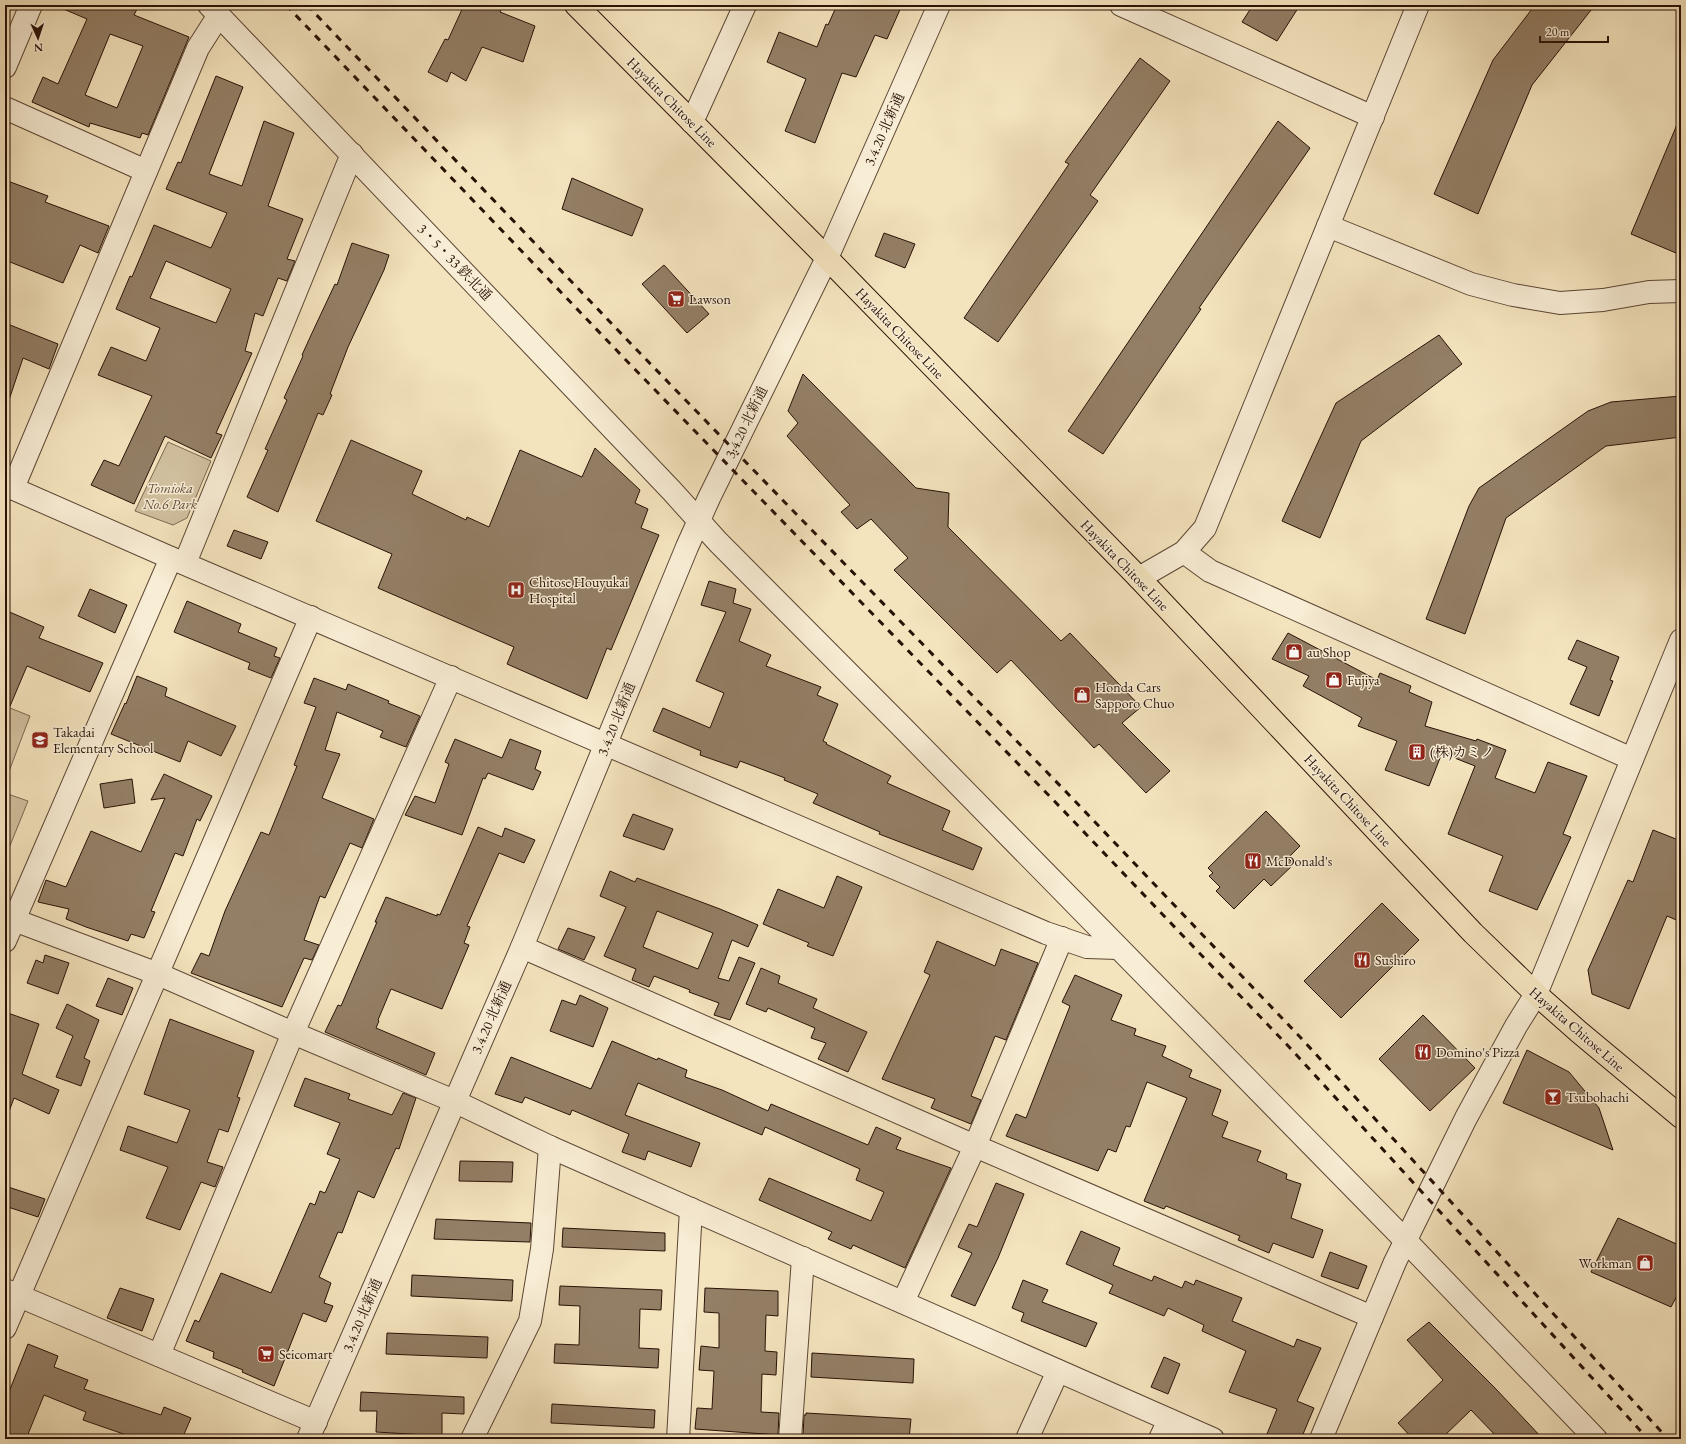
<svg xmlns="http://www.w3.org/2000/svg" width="1686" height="1444" font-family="'EB Garamond','Noto Serif JP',serif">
<rect width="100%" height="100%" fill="#f4e4be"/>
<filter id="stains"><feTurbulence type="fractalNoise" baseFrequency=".005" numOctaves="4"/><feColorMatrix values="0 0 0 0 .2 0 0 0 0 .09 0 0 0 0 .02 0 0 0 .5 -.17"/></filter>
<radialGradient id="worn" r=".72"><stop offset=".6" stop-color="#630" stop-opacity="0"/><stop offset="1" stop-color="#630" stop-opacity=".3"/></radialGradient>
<g fill="#d1c09f" stroke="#7d6852">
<path d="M168 442 211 461 187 518 173 525 135 511Z"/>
<path d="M5 706 30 716 5 782Z"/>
<path d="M5 793 28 801 5 858Z"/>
</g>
<g fill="#937f66" stroke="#291106" fill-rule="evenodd">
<path d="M54 5H139L134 15 189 37 148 135 142 133 140 138 90 123 89 127 32 102 43 77 58 84 87 19ZM110 34 143 46 117 108 85 95Z"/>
<path d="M464 5H503L500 12 535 26 523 62 482 47 466 81 451 72 447 82 428 72 445 39 448 40Z"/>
<path d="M837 5H902L887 39 875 35 856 77 842 73 815 143 785 131 806 79 767 62 779 32 817 47 826 24 828 25Z"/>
<path d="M1253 5H1300L1277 41 1242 22Z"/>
<path d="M1535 5H1595L1532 85 1478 214 1434 194 1493 60Z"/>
<path d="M1140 58 1170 81 1090 195 1098 201 998 342 964 318 1069 164 1065 162Z"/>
<path d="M216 76 243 87 209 174 242 186 264 121 294 133 268 206 303 219 287 259 295 261 287 281 278 278 263 316 255 313 245 351 252 353 216 433 222 435 211 458 165 436 134 504 91 485 104 460 119 466 152 396 98 375 111 347 146 361 160 328 116 309 130 276 132 277 154 225 211 248 227 213 166 189 178 162 181 163ZM166 261 231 289 216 323 150 298Z"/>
<path d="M1681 115V241L1676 253 1631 234Z"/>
<path d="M1278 121 1310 148 1199 308 1201 309 1103 454 1068 431Z"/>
<path d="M572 178 643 209 632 236 562 209Z"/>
<path d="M5 180 48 196 45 202 109 226 98 253 80 245 63 283 5 260Z"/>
<path d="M884 233 915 244 905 268 875 256Z"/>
<path d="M352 243 389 255 384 270 348 347 330 394 332 395 323 415 318 413 278 512 247 497 268 450 265 449 287 400 284 398 303 356 302 355 312 333 335 284 337 285Z"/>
<path d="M664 265 709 314 687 333 642 284Z"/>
<path d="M5 323 58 344 49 369 23 358 8 403H5Z"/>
<path d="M1439 335 1462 364 1361 441 1320 538 1282 521 1336 403Z"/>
<path d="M803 374 916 488 949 493 948 527 1061 641 1070 633 1141 707 1122 723 1170 771 1146 793 1099 744 1094 748 1011 660 997 673 894 570 908 558 871 519 857 529 841 512 850 505 787 436 798 423 788 411Z"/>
<path d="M1681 396V437L1606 446 1506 518 1465 634 1426 619 1469 506 1479 488 1588 411 1611 402Z"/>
<path d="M351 440 422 471 412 494 466 520 467 517 489 527 520 450 582 477 595 448 640 490 635 503 648 509 641 528 659 535 611 650 607 648 587 699 507 664 514 647 378 588 392 554 316 521Z"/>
<path d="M234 530 268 542 261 559 227 546Z"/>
<path d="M709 581 736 589 733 603 751 609 739 641 771 655 766 666 821 687 817 695 838 704 823 741 827 743 826 744 891 776 887 783 950 811 942 830 982 848 973 870 879 834 880 832 813 803 818 794 784 780 785 778 740 761 737 768 700 755 701 751 653 731 663 708 710 728 724 693 696 681 726 612 701 605Z"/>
<path d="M90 589 127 605 115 633 78 616Z"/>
<path d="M187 601 241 624 238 632 277 648 274 656 280 658 271 678 248 669 250 663 174 632Z"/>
<path d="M5 610 44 627 39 638 103 663 90 692 27 666 5 718Z"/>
<path d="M1288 633 1377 680 1380 673 1411 686 1409 692 1432 702 1425 726 1476 741 1477 739 1506 750 1495 778 1535 793 1548 762 1587 776 1563 834 1571 837 1537 910 1489 891 1503 856 1448 834 1475 766 1442 753 1429 786 1385 770 1397 741 1358 726 1362 718 1303 686 1309 676 1272 659Z"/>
<path d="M1577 640 1619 657 1610 680 1613 681 1599 716 1570 704 1587 667 1568 659Z"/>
<path d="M137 676 167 688 165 696 236 726 221 756 188 741 180 762 111 734 125 703 126 704Z"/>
<path d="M314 678 346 690 348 684 389 701 388 703 420 716 406 747 380 737 383 731 337 712 325 750 340 754 322 798 374 819 362 848 350 843 325 898 320 896 304 940 319 945 312 960 304 958 282 1007 191 973 201 953 209 956 225 911 261 832 269 835 297 766 294 765 316 707 304 703Z"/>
<path d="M455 739 502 758 510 739 541 751 535 769 541 772 533 790 488 773 485 779 483 778 462 835 405 815 415 796 435 803 449 764 445 762Z"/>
<path d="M164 774 212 796 200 821 197 819 183 856 175 853 151 911 155 912 144 938 131 934 128 941 86 927 66 919 69 909 38 902 46 880 66 887 91 831 141 852 165 798 151 800Z"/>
<path d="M132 779 135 803 104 808 100 784Z"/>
<path d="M1266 811 1300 846 1288 858 1294 864 1271 886 1264 879 1234 909 1216 891 1220 887 1209 876 1213 873 1208 868Z"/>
<path d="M633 814 673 829 664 850 623 836Z"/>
<path d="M478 827 502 837 505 828 535 840 524 863 499 853 467 926 470 927 464 943 469 945 442 1009 391 989 378 1020 379 1021 376 1028 435 1053 426 1075 325 1032 338 1005 341 1006 377 922H375L386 897 437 916V914L440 915Z"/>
<path d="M1653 830 1681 841V922L1667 916 1629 1009 1592 994 1588 970 1628 880 1633 882Z"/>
<path d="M610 871 635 882 637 878 720 909 758 925 748 947 732 940 718 978 729 981 739 957 755 963 730 1020 714 1015 719 1003 689 992 690 990 654 976 649 987 632 980 636 969 604 956 626 907 600 896ZM657 911 713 933 698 969 643 947Z"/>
<path d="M837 876 862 887 833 956 807 946 809 943 763 924 778 889 824 908Z"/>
<path d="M1382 903 1419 940 1341 1018 1304 981Z"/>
<path d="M568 928 595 937 584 960 558 949Z"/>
<path d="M937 941 995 966 1001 949 1038 963 1006 1040 995 1036 971 1096 981 1100 971 1124 931 1108 935 1099 882 1079 930 975 924 972Z"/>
<path d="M45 955 69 963 58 994 27 983 36 960 43 963Z"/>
<path d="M761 968 780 976 778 983 817 999 813 1008 867 1032 848 1072 818 1059 826 1043 811 1038 815 1028 768 1008 766 1012 746 1004Z"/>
<path d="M1075 975 1122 995 1111 1020 1136 1029 1134 1035 1166 1046 1162 1056 1192 1070 1189 1077 1221 1090 1212 1115 1228 1122 1222 1137 1261 1151 1257 1161 1287 1174 1286 1179 1301 1184 1291 1218 1323 1230 1313 1258 1273 1243 1269 1253 1238 1240 1240 1236 1166 1206 1164 1209 1144 1201 1187 1098 1147 1082 1130 1127 1126 1126 1116 1152 1108 1149 1098 1171 1006 1136 1016 1114 1026 1118 1070 1006 1062 1002Z"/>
<path d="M108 978 133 988 122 1015 96 1006Z"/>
<path d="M580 995 608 1008 593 1047 550 1031 562 1000 576 1005Z"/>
<path d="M67 1004 99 1020 84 1058 90 1061 81 1086 56 1077 73 1036 56 1028Z"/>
<path d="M5 1012 39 1024 22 1074 59 1090 49 1114 14 1098 8 1114H5Z"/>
<path d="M1423 1015 1475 1068 1430 1111 1379 1059Z"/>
<path d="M170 1019 254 1051 237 1097 240 1098 228 1132 219 1129 207 1162 223 1167 215 1187 201 1182 180 1230 146 1218 168 1167 120 1150 128 1126 177 1143 190 1110 144 1094Z"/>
<path d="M612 1041 657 1060 658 1058 687 1070 685 1077 722 1090 768 1111 771 1104 868 1145 876 1127 901 1138 896 1149 951 1168 905 1268 853 1245 851 1249 828 1239 832 1232 759 1200 769 1178 871 1221 884 1192 856 1180 860 1169 765 1127 762 1135 638 1083 625 1115 700 1143 691 1167 648 1151 645 1160 622 1152 629 1134 572 1110 570 1115 525 1097 522 1103 495 1094 511 1057 591 1089Z"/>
<path d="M1527 1050 1569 1072 1599 1108 1613 1150 1503 1103Z"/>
<path d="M305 1078 350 1094 348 1099 392 1115 403 1093 416 1098 399 1149 396 1148 374 1198 358 1191 342 1233 338 1232 319 1277 331 1283 324 1303 333 1306 326 1322 303 1313 274 1386 242 1372 243 1370 213 1358 214 1352 186 1341 195 1320 199 1322 221 1273 271 1293 310 1203 315 1205 320 1191 325 1193 340 1159 327 1154 340 1123 294 1106Z"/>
<path d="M460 1161 513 1162 512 1182 459 1181Z"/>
<path d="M996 1183 1024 1194 998 1258 975 1306 951 1296 972 1253 958 1247 969 1224 977 1227Z"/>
<path d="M5 1186 45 1199 38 1217 5 1206Z"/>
<path d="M1618 1218 1681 1246V1288L1671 1307 1591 1272Z"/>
<path d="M436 1219 531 1223 530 1242 434 1239Z"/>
<path d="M563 1228 665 1233V1251L562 1247Z"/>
<path d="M1081 1231 1120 1248 1113 1265 1152 1281 1154 1276 1182 1288 1185 1281 1194 1285 1196 1280 1242 1298 1232 1321 1294 1347 1297 1339 1321 1348 1297 1401 1314 1408 1301 1439H1265L1277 1409 1229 1392 1246 1351 1202 1331 1204 1325 1168 1308 1164 1316 1109 1293 1113 1285 1066 1264Z"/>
<path d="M1330 1252 1367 1266 1358 1289 1321 1276Z"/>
<path d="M412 1275 513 1280 512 1301 411 1296Z"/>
<path d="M1023 1280 1048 1290 1042 1302 1097 1323 1086 1347 1021 1321 1024 1313 1012 1308Z"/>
<path d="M560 1286 662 1290 661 1310 640 1309 639 1348 659 1349 658 1368 554 1363 555 1344 579 1345 580 1306 559 1305Z"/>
<path d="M120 1288 154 1299 142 1331 107 1318Z"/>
<path d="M705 1288 778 1291V1316L766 1315 765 1351 777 1352 776 1375 762 1374 761 1412 779 1413 778 1435 695 1429 697 1408 712 1409 714 1371 699 1370 701 1346 719 1348V1313L704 1312Z"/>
<path d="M1429 1322 1495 1388 1543 1439H1499L1471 1410 1441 1439H1413L1398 1423 1443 1380 1407 1340Z"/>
<path d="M387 1333 488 1337 487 1358 386 1354Z"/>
<path d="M28 1344 58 1356 54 1367 88 1380 84 1389 161 1415 164 1407 191 1418 182 1439H138L83 1420 86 1412 44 1395 26 1439H5V1402Z"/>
<path d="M812 1353 914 1359 913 1383 811 1377Z"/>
<path d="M1164 1357 1180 1364 1168 1394 1151 1387Z"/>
<path d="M361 1392 464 1397V1414L442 1413V1436L376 1432 377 1411H360Z"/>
<path d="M552 1404 655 1410 654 1428 551 1423Z"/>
<path d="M806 1413 911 1419 909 1439H848L803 1436 804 1415H806Z"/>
</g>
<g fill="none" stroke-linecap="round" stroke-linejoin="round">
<defs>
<g id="minor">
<path d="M209 5 672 491 718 542 905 730 1406 1241 1596 1439"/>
<path d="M1121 5 1373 117"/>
<path d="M5 67 31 5"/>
<path d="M5 108 146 171"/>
<path d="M692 122 745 5"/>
<path d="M1328 226 1471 284 1513 295 1560 303 1603 300 1649 292 1681 291"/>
<path d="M5 485 171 558 1046 933 1087 947 1118 948"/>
<path d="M13 488 198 48 219 15"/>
<path d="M1184 552 1210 571 1632 759"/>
<path d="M185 563 352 154"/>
<path d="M1139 578 1184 552 1205 528 1418 5"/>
<path d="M14 920 158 974 293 1033 454 1101 550 1147 1213 1439"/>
<path d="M5 941 171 558"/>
<path d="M522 947 975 1146 1372 1317"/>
<path d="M5 1290 316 1422"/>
<path d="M903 1302 975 1146 1062 938"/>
<path d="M5 1328 311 617"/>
<path d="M159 1355 293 1033 451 677"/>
<path d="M308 1439 522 947 687 547 709 498 827 258 939 5"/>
<path d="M472 1439 530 1321 542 1249 550 1147"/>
<path d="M678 1439 691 1209"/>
<path d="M790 1439 803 1258"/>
<path d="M1027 1439 1058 1371"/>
<path d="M1160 1439 1169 1420"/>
<path d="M1321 1439 1395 1262 1466 1118 1516 1026 1536 994 1681 640"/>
</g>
<path id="major" d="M576 5 827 258 1139 578 1473 933 1536 994 1579 1032 1681 1117"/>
</defs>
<use href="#minor" stroke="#5c4634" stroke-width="24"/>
<use href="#major" stroke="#291106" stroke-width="24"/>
<use href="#minor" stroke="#f8edd5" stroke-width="22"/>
<use href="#major" stroke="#f4e4be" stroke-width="22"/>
<g stroke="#291106" stroke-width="3" stroke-dasharray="7 7" stroke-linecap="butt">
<path d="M286 5 623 357 1062 809 1291 1049 1648 1439"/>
<path d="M307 5 634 347 1073 799 1301 1038 1668 1439"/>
</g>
</g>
<defs>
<symbol id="supermarket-square" viewBox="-11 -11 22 22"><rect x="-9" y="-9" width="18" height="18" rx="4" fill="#8f2418" stroke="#f8edd5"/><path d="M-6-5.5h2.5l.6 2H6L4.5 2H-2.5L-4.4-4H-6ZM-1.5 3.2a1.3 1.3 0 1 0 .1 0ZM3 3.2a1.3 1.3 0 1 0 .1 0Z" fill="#fff"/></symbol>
<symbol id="hospital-square" viewBox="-11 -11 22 22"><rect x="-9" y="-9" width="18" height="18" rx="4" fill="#8f2418" stroke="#f8edd5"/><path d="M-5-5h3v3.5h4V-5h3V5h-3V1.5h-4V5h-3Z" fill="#fff"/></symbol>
<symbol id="shop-square" viewBox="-11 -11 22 22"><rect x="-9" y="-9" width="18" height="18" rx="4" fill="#8f2418" stroke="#f8edd5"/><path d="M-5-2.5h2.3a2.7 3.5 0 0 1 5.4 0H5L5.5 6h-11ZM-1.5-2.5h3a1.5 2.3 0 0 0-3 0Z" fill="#fff"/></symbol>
<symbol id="school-square" viewBox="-11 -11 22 22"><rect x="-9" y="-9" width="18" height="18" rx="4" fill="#8f2418" stroke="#f8edd5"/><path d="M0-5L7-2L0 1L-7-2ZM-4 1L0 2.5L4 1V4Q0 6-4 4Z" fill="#fff"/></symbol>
<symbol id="building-square" viewBox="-11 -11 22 22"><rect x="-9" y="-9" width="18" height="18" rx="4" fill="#8f2418" stroke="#f8edd5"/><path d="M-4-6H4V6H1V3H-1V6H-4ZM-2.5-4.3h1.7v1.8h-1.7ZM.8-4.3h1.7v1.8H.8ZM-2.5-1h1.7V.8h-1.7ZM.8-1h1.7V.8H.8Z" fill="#fff"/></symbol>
<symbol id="restaurant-square" viewBox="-11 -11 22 22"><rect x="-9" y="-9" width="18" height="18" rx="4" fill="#8f2418" stroke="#f8edd5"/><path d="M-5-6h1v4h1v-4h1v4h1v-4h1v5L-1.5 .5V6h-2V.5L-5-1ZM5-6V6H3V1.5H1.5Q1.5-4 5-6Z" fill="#fff"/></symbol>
<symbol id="bar-square" viewBox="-11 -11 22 22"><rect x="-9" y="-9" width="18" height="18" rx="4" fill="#8f2418" stroke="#f8edd5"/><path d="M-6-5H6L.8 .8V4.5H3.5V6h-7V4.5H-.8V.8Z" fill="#fff"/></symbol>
</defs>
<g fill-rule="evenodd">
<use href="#supermarket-square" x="666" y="289" width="20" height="20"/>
<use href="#hospital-square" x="506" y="580" width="20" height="20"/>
<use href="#shop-square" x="1284" y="642" width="20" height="20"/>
<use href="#shop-square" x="1324" y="670" width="20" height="20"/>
<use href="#shop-square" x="1072" y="685" width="20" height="20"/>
<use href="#school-square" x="30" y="730" width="20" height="20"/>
<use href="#building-square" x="1407" y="742" width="20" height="20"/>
<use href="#restaurant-square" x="1243" y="851" width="20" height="20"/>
<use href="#restaurant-square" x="1352" y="950" width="20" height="20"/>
<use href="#restaurant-square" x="1413" y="1042" width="20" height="20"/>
<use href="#bar-square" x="1543" y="1087" width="20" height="20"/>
<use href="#shop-square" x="1635" y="1253" width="20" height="20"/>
<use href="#supermarket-square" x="256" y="1344" width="20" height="20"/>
</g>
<g text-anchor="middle" stroke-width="3" stroke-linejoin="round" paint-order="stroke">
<g font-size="14" fill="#291106" stroke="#f8edd5">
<text transform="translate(672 102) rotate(45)" y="5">Hayakita Chitose Line</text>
<text transform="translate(884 129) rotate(-66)" y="5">3.4.20 北新通</text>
<text transform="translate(455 262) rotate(46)" y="5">3・5・33 鉄北通</text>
<text transform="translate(900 333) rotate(46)" y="5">Hayakita Chitose Line</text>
<text transform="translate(746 422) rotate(-64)" y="5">3.4.20 北新通</text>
<text transform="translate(1125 565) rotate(46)" y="5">Hayakita Chitose Line</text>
<text transform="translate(616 719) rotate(-68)" y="5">3.4.20 北新通</text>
<text transform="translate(1348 800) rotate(47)" y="5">Hayakita Chitose Line</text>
<text transform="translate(491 1017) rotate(-66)" y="5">3.4.20 北新通</text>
<text transform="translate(1577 1029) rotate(41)" y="5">Hayakita Chitose Line</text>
<text transform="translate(362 1315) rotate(-67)" y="5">3.4.20 北新通</text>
</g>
<g font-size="14" fill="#291106" stroke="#f8edd5" text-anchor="start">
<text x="689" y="304">Lawson</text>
<text x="529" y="587">Chitose Houyukai<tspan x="529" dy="16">Hospital</tspan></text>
<text x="1307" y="657">au Shop</text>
<text x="1347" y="685">Fujiya</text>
<text x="1095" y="692">Honda Cars<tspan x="1095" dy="16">Sapporo Chuo</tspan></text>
<text x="53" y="737">Takadai<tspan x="53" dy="16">Elementary School</tspan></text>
<text x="1430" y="757">(株)カミノ</text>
<text x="1266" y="866">McDonald's</text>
<text x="1375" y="965">Sushiro</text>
<text x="1436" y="1057">Domino's Pizza</text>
<text x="1566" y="1102">Tsubohachi</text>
<text x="1632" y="1268" text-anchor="end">Workman</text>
<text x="279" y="1359">Seicomart</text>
</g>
<g font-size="14" font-style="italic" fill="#644e3c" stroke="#f8edd5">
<text x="170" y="493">Tomioka<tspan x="170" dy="16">No.6 Park</tspan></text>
</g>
</g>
<rect width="1686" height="1444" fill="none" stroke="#f4e4be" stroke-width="20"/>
<rect x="6" y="6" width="1674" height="1432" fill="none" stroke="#291106" stroke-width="2"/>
<rect x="10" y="10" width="1666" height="1424" fill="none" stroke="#291106"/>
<g transform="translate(38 38) rotate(177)" stroke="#f8edd5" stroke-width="3" paint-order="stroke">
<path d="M0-3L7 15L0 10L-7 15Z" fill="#291106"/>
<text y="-6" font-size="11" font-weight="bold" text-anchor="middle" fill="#291106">N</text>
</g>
<path d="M1540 36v6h68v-6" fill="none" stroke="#291106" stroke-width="2"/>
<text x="1546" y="36" font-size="12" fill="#291106" stroke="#f8edd5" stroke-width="3" paint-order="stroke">20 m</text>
<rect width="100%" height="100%" filter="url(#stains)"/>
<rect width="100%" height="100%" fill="url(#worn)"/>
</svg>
